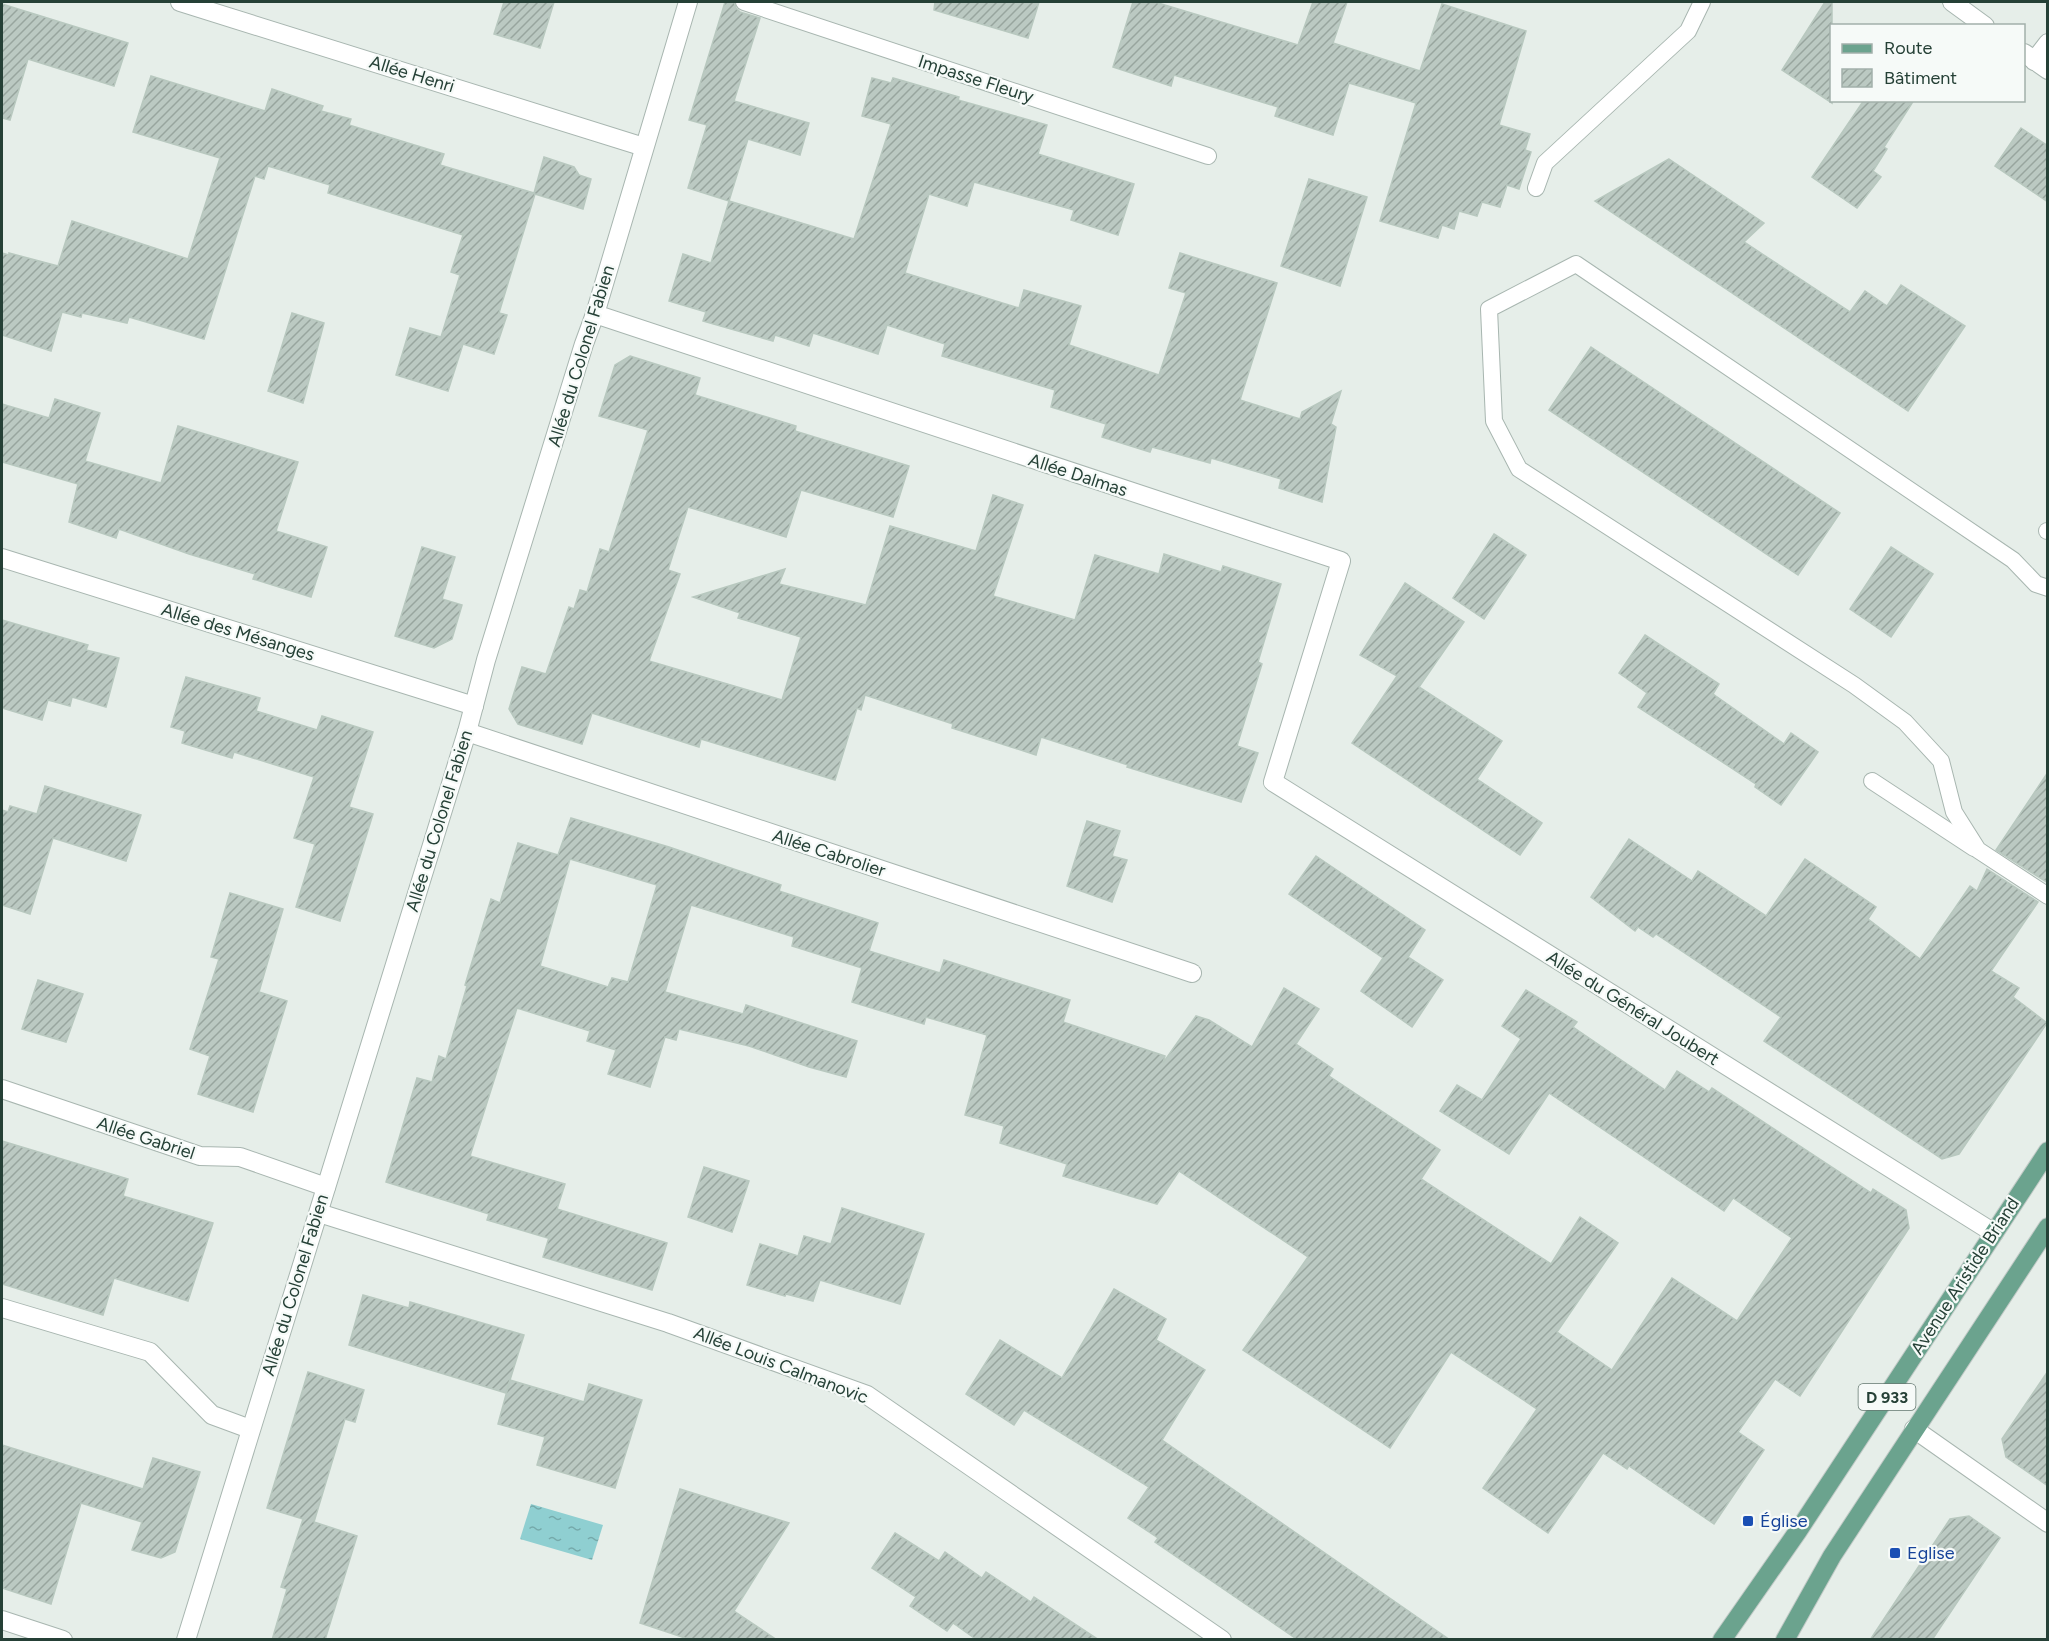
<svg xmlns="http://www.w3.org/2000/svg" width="2049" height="1641" font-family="Figtree,sans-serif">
<defs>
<pattern id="water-ripples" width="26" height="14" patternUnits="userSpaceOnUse" patternTransform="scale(1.5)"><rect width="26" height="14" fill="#8fcfd1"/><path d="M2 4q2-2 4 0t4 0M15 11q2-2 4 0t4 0" fill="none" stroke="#75a9aa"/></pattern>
<pattern id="building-hatch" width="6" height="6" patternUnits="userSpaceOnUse" patternTransform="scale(1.5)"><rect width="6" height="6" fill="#bbc9c2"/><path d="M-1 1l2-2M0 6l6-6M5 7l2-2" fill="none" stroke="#98a59e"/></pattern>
</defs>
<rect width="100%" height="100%" fill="#e6eee9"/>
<path fill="url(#water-ripples)" d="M531 1504 603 1525 592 1560 520 1539Z"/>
<g fill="url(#building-hatch)" stroke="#b8c8bf" stroke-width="1.5" fill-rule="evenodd">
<path d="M504 2H554L540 48 494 34Z"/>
<path d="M725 2H734L736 8 740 12 760 18 734 101 809 123 800 155 748 139 729 201 688 188 707 125 689 120Z"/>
<path d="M935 2H1039L1028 38 934 10Z"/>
<path d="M1133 2H1155L1298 45 1313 2H1347L1333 43 1420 71 1442 4 1526 31 1499 125 1530 134 1525 150 1531 152 1519 189 1507 185 1500 207 1482 202 1477 216 1459 211 1454 229 1442 225 1438 238 1380 221 1416 103 1349 83 1333 135 1275 116 1278 107 1174 75 1171 86 1113 67Z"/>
<path d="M1825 2H1832V103L1782 70Z"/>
<path d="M2 4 128 43 114 86 28 59 10 120 2 118Z"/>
<path d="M151 76 265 111 272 89 323 106 321 111 351 119 349 125 444 154 440 165 534 193 544 157 574 167 579 175 591 179 583 209 535 194 499 313 507 315 494 354 463 344 448 391 396 375 410 328 441 337 460 275 451 272 463 235 328 193 330 185 268 166 264 179 255 176 204 339 129 317 127 323 82 313 81 317 62 312 51 351 2 335V253L9 255V253L58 266 72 221 188 259 220 158 133 132Z"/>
<path d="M872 78 891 83 893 78 959 97 958 100 1047 125 1038 154 1134 184 1118 235 1071 220 1074 210 974 182 967 206 929 194 905 273 1019 308 1024 290 1081 306 1069 345 1159 375 1186 293 1169 288 1180 253 1277 283 1240 400 1300 419 1302 412 1341 391 1331 424 1336 427 1322 502 1279 488 1281 479 1211 458 1210 463 1152 447 1150 452 1102 437 1106 424 1051 407 1055 390 942 356 945 344 887 325 878 354 813 333 809 346 775 335 773 341 703 321 706 312 669 301 683 254 711 263 729 201 854 239 891 124 862 116Z"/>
<path d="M1864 100H1914L1884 147 1887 149 1873 171 1881 177 1857 208 1812 177Z"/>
<path d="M2021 128 2048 146V202L1995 166Z"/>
<path d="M1669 159 1764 223 1744 242 1850 312 1865 291 1887 306 1901 285 1965 326 1908 411 1595 201Z"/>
<path d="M1309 179 1367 197 1340 286 1281 266Z"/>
<path d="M292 313 324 323 303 403 268 391Z"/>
<path d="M1591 347 1840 513 1798 575 1549 410Z"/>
<path d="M630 356 700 378 695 395 796 426 795 431 909 466 893 517 801 490 786 537 688 507 668 570 680 574 649 661 782 700 801 637 738 618 740 613 693 597 785 569 779 584 866 605 890 526 976 551 993 495 1023 505 993 596 1075 620 1095 555 1159 574 1164 554 1221 572 1223 566 1281 584 1258 662 1262 664 1237 746 1258 753 1241 802 1127 767 1128 765 1041 737 1036 755 952 728 953 724 865 695 861 710 857 708 835 780 701 739 699 747 592 713 582 744 518 724 509 709 522 667 546 674 569 607 574 609 580 590 587 592 600 549 609 552 648 430 599 416 615 365Z"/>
<path d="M55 399 100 413 85 461 161 483 178 426 298 462 276 531 327 547 311 597 253 579 255 574 189 554 119 529 116 538 69 522 78 484 2 462V404L49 418Z"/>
<path d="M1494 534 1526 555 1484 619 1453 598Z"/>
<path d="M422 547 455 557 442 599 462 605 452 639 434 648 395 636Z"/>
<path d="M1891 547 1933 574 1891 637 1850 609Z"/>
<path d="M1405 583 1464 622 1419 687 1502 741 1477 779 1542 823 1520 855 1352 743 1397 676 1360 655Z"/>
<path d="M2 620 88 645 86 650 119 658 106 707 72 697 70 706 48 700 42 720 2 708Z"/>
<path d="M1645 635 1719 684 1713 694 1784 744 1791 733 1818 752 1781 805 1755 787 1756 784 1638 707 1647 693 1619 673Z"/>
<path d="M186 677 260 698 256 711 317 730 322 716 373 732 349 807 373 814 340 921 296 907 315 844 294 838 314 777 234 752 232 758 182 743 185 731 171 727Z"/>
<path d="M2048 772V883L1996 850Z"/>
<path d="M45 786 141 815 126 861 53 838 30 914 2 905V810L8 812 10 806 37 814Z"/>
<path d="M571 818 669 847 781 885 779 891 878 923 869 951 940 973 944 960 1070 1000 1063 1022 1165 1056 1163 1063 1196 1016 1209 1020 1252 1047 1284 988 1319 1009 1296 1044 1333 1069 1329 1076 1440 1150 1421 1179 1551 1264 1580 1217 1618 1243 1557 1332 1612 1370 1672 1278 1737 1321 1792 1238 1733 1198 1724 1211 1549 1093 1509 1154 1440 1111 1457 1085 1482 1100 1521 1039 1502 1026 1526 990 1577 1022 1573 1027 1665 1090 1677 1071 1709 1092 1712 1088 1871 1193 1873 1189 1906 1210 1909 1228 1800 1396 1775 1379 1738 1432 1764 1450 1714 1524 1629 1466 1627 1469 1603 1453 1548 1533 1483 1488 1537 1409 1451 1352 1390 1448 1243 1350 1308 1257 1179 1171 1157 1204 1063 1176 1067 1164 1000 1143 1004 1126 965 1115 987 1035 926 1017 924 1024 852 1002 862 968 792 946 794 937 691 905 665 992 743 1014 746 1005 857 1041 846 1077 809 1067 749 1046 679 1029 676 1040 665 1037 650 1087 608 1074 616 1050 587 1041 590 1031 517 1008 470 1156 565 1184 557 1209 667 1243 652 1290 543 1257 550 1234 548 1238 487 1220 489 1214 386 1182 417 1078 432 1082 439 1056 446 1059 467 986 465 985 491 899 500 903 518 843 558 855ZM570 859 657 885 628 982 612 978 608 987 540 966Z"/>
<path d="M1087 821 1120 831 1112 856 1127 860 1112 902 1067 886Z"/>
<path d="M1629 839 1692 881 1698 871 1766 916 1805 859 1876 907 1868 919 1920 959 1970 886 1977 891 1987 869 2038 902 1991 971 2019 988 2013 997 2047 1023 1959 1154 1942 1159 1764 1041 1781 1017 1656 934 1653 937 1638 927 1635 931 1591 897Z"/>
<path d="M1316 856 1425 930 1408 957 1443 980 1412 1027 1361 991 1383 958 1289 894Z"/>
<path d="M230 893 283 909 259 992 287 1001 253 1112 198 1094 210 1056 190 1049 219 959 211 957Z"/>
<path d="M38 980 83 994 66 1042 22 1029Z"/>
<path d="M2 1141 128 1179 123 1196 213 1223 188 1301 114 1278 103 1315 2 1284Z"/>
<path d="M704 1167 749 1181 732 1232 688 1217Z"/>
<path d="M842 1208 924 1234 900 1304 820 1280 813 1301 786 1294 785 1296 747 1285 760 1244 798 1256 804 1236 831 1244Z"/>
<path d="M1114 1289 1166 1319 1156 1340 1205 1370 1162 1440 1450 1640H1298L1155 1542 1158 1538 1128 1518 1149 1487 1024 1410 1014 1425 966 1394 1000 1340 1062 1378Z"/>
<path d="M363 1295 409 1308 410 1302 524 1335 506 1393 349 1345Z"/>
<path d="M2048 1371V1486L2006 1457 2002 1439Z"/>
<path d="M308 1372 364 1390 355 1422 345 1419 314 1522 357 1536 325 1640H272L287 1589 281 1587 303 1519 267 1508Z"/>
<path d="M510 1380 584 1402 589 1384 642 1400 615 1488 537 1465 545 1437 498 1424Z"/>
<path d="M2 1445 143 1489 153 1458 200 1472 175 1552 161 1558 132 1550 142 1522 81 1503 51 1604 2 1588Z"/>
<path d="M680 1489 789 1523 734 1611 777 1640H691L640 1623Z"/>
<path d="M1969 1516 2000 1538 1932 1640H1870L1950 1519Z"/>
<path d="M895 1533 939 1561 945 1552 982 1578 986 1572 1031 1602 1034 1597 1099 1640H977L953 1623 947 1631 910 1606 916 1597 872 1568Z"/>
</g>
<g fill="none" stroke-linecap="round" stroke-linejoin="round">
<defs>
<g id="lane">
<path d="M744 2 1208 156"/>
<path d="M1536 188 1545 163 1688 31 1702 2"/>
<path d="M2047 531H2048"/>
<path d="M2048 588 2036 584 2013 560 1576 264 1489 309 1494 421 1519 469 1854 685 1905 722 1941 761 1954 812 1978 850 2048 896"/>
<path d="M1872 781 1974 848"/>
</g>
<g id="street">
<path d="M180 2 644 147"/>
<path d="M1952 2 1985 26"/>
<path d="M2024 53 2048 70"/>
<path d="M2034 61 2048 43"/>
<path d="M595 314 1341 561 1273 782 1994 1233"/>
<path d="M2 558 474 706"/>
<path d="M467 732 1192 973"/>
<path d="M2 1089 200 1156 240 1157 326 1187"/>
<path d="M319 1213 668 1323 867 1395 1222 1640"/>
<path d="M2 1308 150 1352 212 1415 250 1429"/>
<path d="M1914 1429 2048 1523"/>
<path d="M2 1620 63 1640"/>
<path d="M186 1640 467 732 486 660 584 344 595 314 688 2"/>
</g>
<g id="primary">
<path d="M1722 1640 1798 1531 2048 1151"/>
<path d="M1785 1640 1832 1556 2048 1227"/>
</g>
</defs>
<use href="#lane" stroke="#a8b6b0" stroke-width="18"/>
<use href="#street" stroke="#a8b6b0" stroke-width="20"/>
<use href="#primary" stroke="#c2cac7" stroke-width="20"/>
<use href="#lane" stroke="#fff" stroke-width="16"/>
<use href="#street" stroke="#fff" stroke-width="18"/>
<use href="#primary" stroke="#6ba38e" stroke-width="18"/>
</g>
<g fill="#1a4fb4" stroke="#f6faf8" stroke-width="2">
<rect x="1742" y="1515" width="12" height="12" rx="3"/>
<rect x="1889" y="1547" width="12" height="12" rx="3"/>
</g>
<g text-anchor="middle" stroke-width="4.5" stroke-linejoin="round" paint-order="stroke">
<rect fill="#f6faf8" stroke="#647870" stroke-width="1.5" x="1858.5" y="1384" width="57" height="26" rx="4.5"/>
<g font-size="16" font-weight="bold" fill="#254036">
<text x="1887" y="1403">D 933</text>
</g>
<g font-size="18" fill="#254036" stroke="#f6faf8">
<text transform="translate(412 74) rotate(17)" y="6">Allée Henri</text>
<text transform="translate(976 79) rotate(18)" y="6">Impasse Fleury</text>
<text transform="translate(581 356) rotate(-73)" y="6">Allée du Colonel Fabien</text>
<text transform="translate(1078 475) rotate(18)" y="6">Allée Dalmas</text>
<text transform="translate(238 632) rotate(17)" y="6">Allée des Mésanges</text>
<text transform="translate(439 821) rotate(-73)" y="6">Allée du Colonel Fabien</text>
<text transform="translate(829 853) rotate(18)" y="6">Allée Cabrolier</text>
<text transform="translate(1633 1008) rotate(32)" y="6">Allée du Général Joubert</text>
<text transform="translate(146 1138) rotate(18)" y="6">Allée Gabriel</text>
<text transform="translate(1965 1276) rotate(-57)" y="6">Avenue Aristide Briand</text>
<text transform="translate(295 1285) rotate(-73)" y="6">Allée du Colonel Fabien</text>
<text transform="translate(781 1365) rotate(21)" y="6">Allée Louis Calmanovic</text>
</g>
<g font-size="18" fill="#164399" stroke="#f6faf8" text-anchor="start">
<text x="1760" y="1527">Église</text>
<text x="1907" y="1559">Eglise</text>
</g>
</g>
<rect width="2049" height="1641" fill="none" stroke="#254036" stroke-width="6"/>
<rect x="1830" y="24" width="195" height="78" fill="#f6faf8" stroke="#a2b0aa" stroke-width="1.5"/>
<rect x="1842" y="44" width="30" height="9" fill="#6ba38e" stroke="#a2b0aa" stroke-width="1.5"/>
<text x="1884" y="54" font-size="18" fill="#254036">Route</text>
<rect x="1842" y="69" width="30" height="18" fill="url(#building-hatch)" stroke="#a2b0aa" stroke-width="1.5"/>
<text x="1884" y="84" font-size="18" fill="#254036">Bâtiment</text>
</svg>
